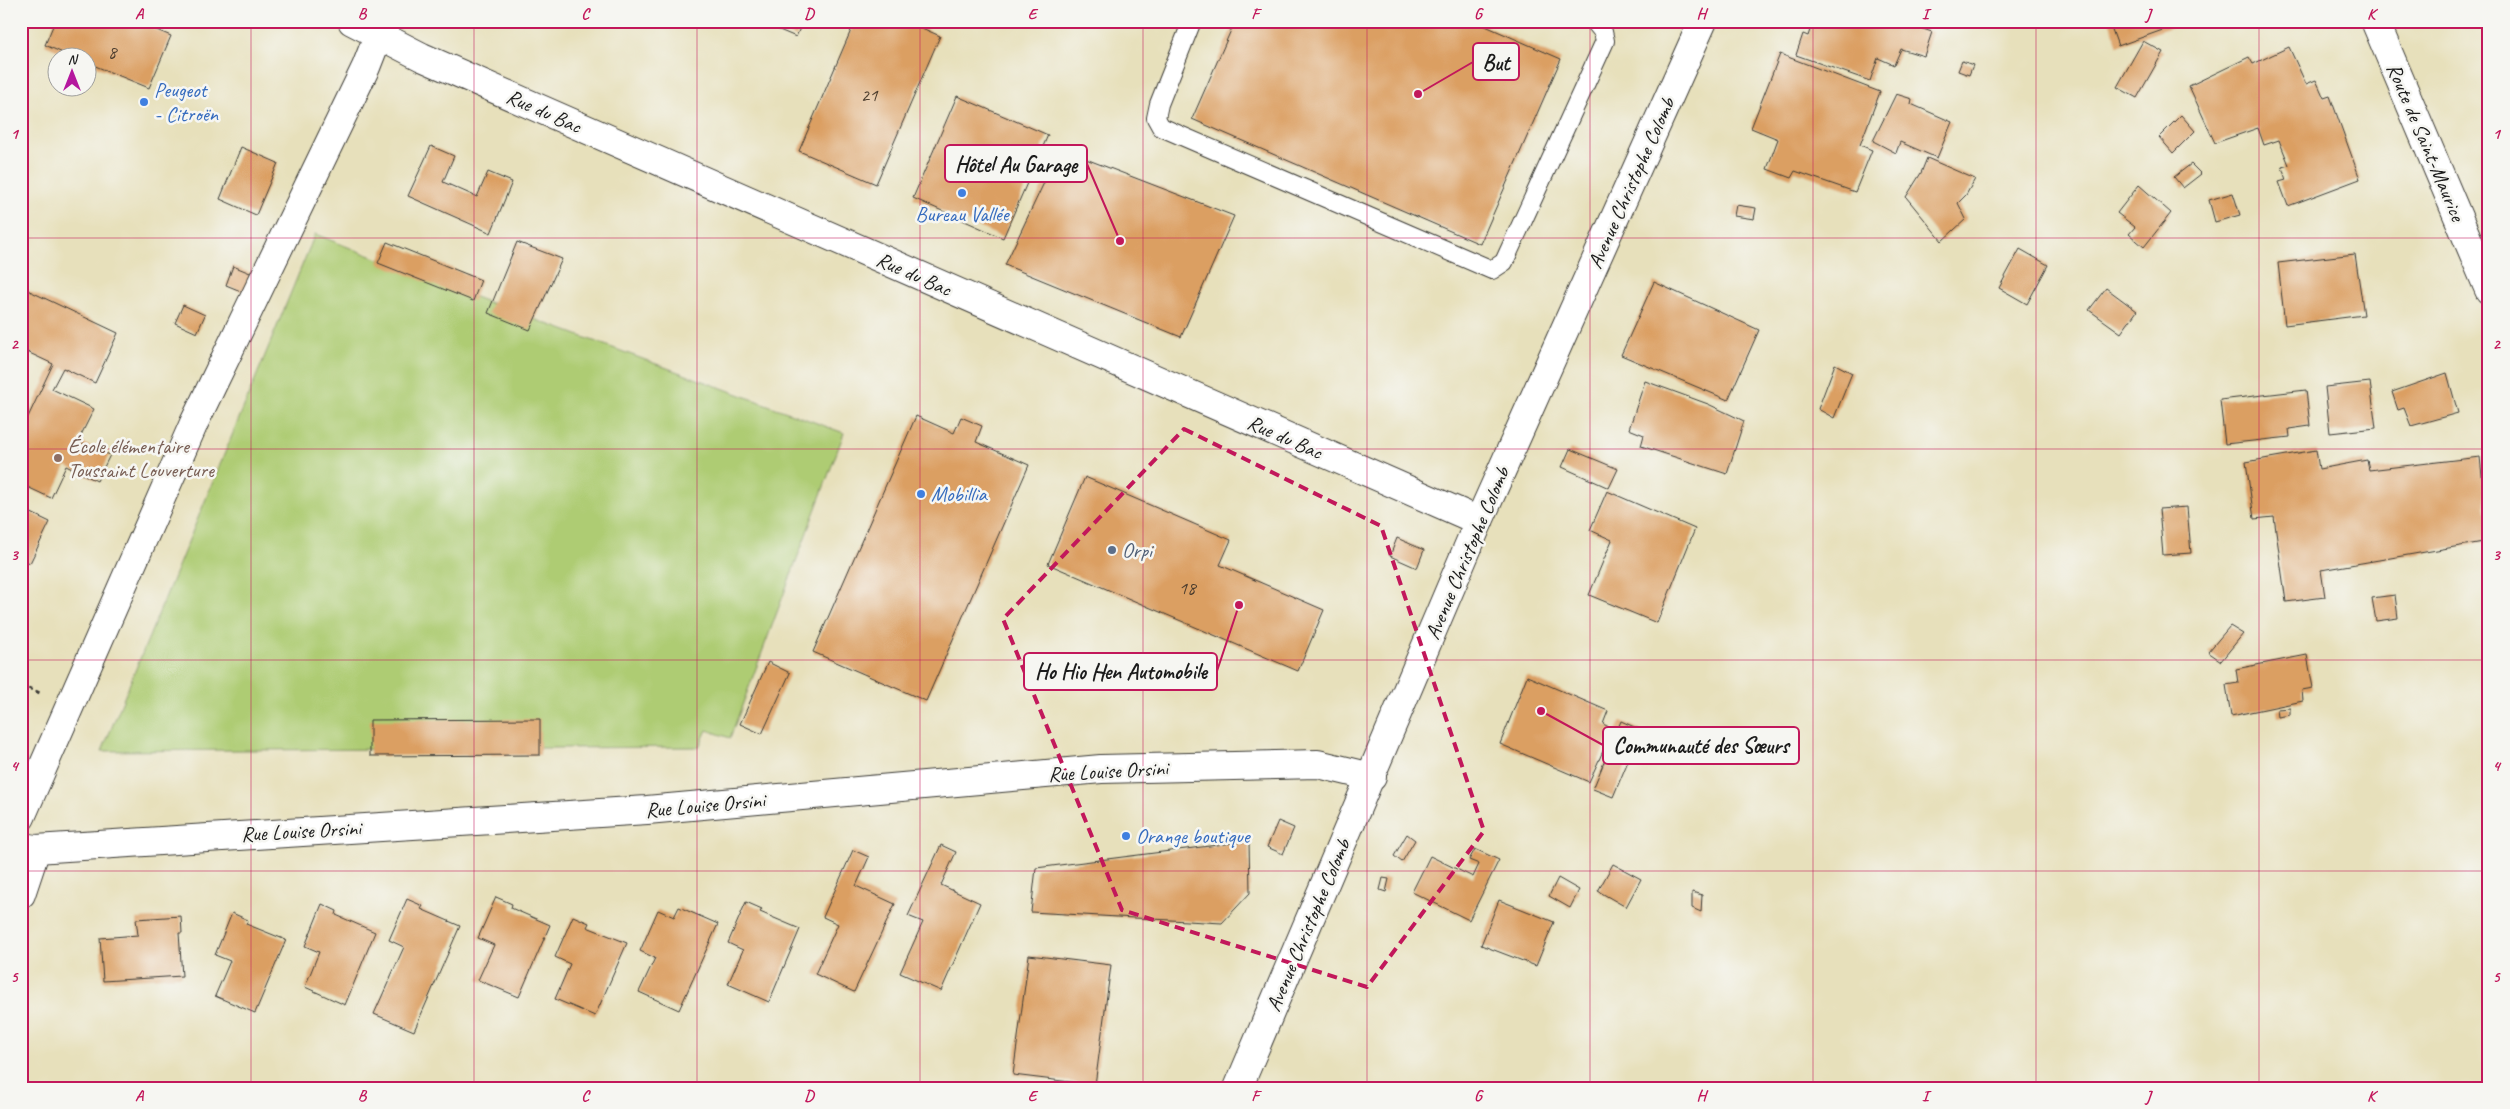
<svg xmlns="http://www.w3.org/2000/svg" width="2510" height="1109" font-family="Caveat,sans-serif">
<rect width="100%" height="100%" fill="#f6f6f2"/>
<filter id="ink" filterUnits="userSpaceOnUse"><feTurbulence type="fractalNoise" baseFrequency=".02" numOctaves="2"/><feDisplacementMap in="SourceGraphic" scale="10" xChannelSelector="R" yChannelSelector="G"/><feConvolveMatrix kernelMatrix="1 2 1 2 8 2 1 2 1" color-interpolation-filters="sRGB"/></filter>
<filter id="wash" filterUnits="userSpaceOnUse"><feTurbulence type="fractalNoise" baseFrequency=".0096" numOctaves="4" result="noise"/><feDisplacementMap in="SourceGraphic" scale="20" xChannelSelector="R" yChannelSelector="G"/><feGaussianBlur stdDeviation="1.12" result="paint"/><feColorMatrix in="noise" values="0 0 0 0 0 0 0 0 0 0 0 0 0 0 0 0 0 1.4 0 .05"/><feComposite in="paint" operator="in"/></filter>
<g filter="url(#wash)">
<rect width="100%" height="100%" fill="#e7e0bb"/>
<path fill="#aecc73" stroke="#657448" d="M315 234 485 301 844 433 730 738 707 730 699 747 102 751Z"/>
<g id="blocks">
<g fill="#db9f62">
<path d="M55 21H135L171 36 149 88 88 63V58H74L45 45Z"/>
<path d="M758 21H803L796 37Z"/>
<path d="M855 21H906L940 36 876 184 799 151Z"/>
<path d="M1235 21H1474L1561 59 1480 244 1192 119Z"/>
<path d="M1813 21H1899L1932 32 1924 56 1901 49 1894 65 1878 58 1870 81 1796 55 1803 34 1808 36Z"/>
<path d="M2109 21H2169L2171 27 2118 46Z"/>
<path d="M2143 41 2163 52 2137 98 2117 87Z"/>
<path d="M2289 47 2306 84 2316 80 2324 98 2330 96 2360 179 2288 206 2279 182 2286 180 2282 167 2289 165 2279 140 2264 145 2258 128 2215 143 2189 86 2249 57 2253 64Z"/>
<path d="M1780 54 1880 92 1860 145 1872 150 1855 192 1795 171 1791 178 1767 169 1778 139 1751 128Z"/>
<path d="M1962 61 1973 65 1969 75 1958 71Z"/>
<path d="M1896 94 1912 99 1911 104 1952 122 1937 158 1900 142 1896 153 1873 141Z"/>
<path d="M957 96 1048 135 1003 238 913 198Z"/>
<path d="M2181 115 2195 131 2173 153 2159 137Z"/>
<path d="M431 146 454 156 443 182 477 197 488 172 512 182 491 233 408 196Z"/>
<path d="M241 147 278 163 256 215 220 199Z"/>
<path d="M1060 149 1234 216 1181 337 1005 265Z"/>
<path d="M1927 158 1975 179 1966 195 1958 203 1966 219 1942 241 1906 197 1921 173Z"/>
<path d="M2191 164 2201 174 2183 188 2174 177Z"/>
<path d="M2139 185 2171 213 2144 247 2129 234 2135 227 2117 213Z"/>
<path d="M2233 193 2240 215 2215 222 2209 200Z"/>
<path d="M1736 205 1756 208 1754 219 1734 216Z"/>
<path d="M387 242 481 280 473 301 378 263Z"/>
<path d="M517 242 562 259 530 330 488 313Z"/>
<path d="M2020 249 2048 265 2027 304 1999 288Z"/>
<path d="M2355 254 2364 315 2285 325 2278 263Z"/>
<path d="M233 266 255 275 248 294 226 285Z"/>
<path d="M1654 282 1759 330 1728 400 1621 355Z"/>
<path d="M21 287 118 333 95 383 63 368 52 389 94 409 78 441 110 455 97 481 66 466 51 498 21 484V413L28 417 53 364 21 349Z"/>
<path d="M2106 288 2137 311 2121 333 2089 310Z"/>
<path d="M183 305 205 315 197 333 175 323Z"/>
<path d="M1835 364 1852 373 1834 418 1818 409Z"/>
<path d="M2447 373 2458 413 2411 426 2404 408 2398 410 2392 392Z"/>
<path d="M1645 381 1708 404 1744 421 1727 474 1641 446 1644 435 1629 429Z"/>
<path d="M2370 382 2376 428 2330 433 2325 387Z"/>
<path d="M2306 390 2310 426 2289 429 2290 437 2225 444 2220 400Z"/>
<path d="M916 416 954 433 961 417 982 426 976 442 1029 465 926 701 813 652Z"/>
<path d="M1570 449 1618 469 1609 488 1562 467Z"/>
<path d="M2316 450 2319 469 2367 460 2369 470 2480 457 2489 541 2321 570 2325 597 2286 602 2274 517 2254 519 2246 462Z"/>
<path d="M1085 477 1231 540 1220 565 1324 610 1298 671 1048 564Z"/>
<path d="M1607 491 1695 529 1657 623 1589 595 1612 540 1590 530Z"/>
<path d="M2187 507 2191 553 2163 555 2159 509Z"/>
<path d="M21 508 50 522 30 563 21 559Z"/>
<path d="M1397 538 1424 550 1417 568 1390 556Z"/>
<path d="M2395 595 2398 618 2376 621 2372 598Z"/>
<path d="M2230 626 2243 634 2221 661 2208 652Z"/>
<path d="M2307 655 2313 688 2302 690 2303 701 2231 716 2226 685 2238 683 2236 669Z"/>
<path d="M768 662 790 673 762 734 740 724Z"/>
<path d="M1527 676 1608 711 1603 724 1613 729 1589 782 1500 744Z"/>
<path d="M2290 708V715L2278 717 2277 709Z"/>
<path d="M540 719V755L370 756V720Z"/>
<path d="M1621 721 1641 730 1613 797 1593 789Z"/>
<path d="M1278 821 1294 828 1283 854 1267 847Z"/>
<path d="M1407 834 1415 840 1402 862 1394 856Z"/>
<path d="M1249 841 1250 893 1222 923 1031 912 1036 868Z"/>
<path d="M941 845 956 852 941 885 980 903 941 991 900 973 923 922 908 916Z"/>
<path d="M1475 849 1499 860 1469 920 1412 892 1430 856 1473 877 1479 864 1469 860Z"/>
<path d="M853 850 869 857 856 886 895 904 854 992 815 974 838 924 823 917Z"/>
<path d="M1613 864 1641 879 1626 907 1598 891Z"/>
<path d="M1383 878 1389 879 1386 892 1380 890Z"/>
<path d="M1558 878 1579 890 1570 908 1549 896Z"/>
<path d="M1692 892 1702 895 1701 912 1692 908Z"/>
<path d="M496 897 512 904 511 908 550 925 519 997 478 980 494 945 478 938Z"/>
<path d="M407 899 423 906 421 909 460 926 414 1031 374 1014 404 947 389 940Z"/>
<path d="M1499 900 1554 922 1536 966 1481 945Z"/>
<path d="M746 902 762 909 760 912 800 929 769 1002 728 984 743 950 728 943Z"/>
<path d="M322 904 337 911 336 915 375 932 345 1005 305 987 319 952 305 946Z"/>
<path d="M679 907 718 924 679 1010 639 992 655 958 640 951 658 910 674 917Z"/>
<path d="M232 913 248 920 246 924 286 940 255 1013 215 996 230 961 215 955Z"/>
<path d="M181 916 182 933H179L182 976 103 981 100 938 138 935 136 919Z"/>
<path d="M573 916 589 923 587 927 627 943 595 1016 555 999 570 964 555 957Z"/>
<path d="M1029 955 1111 965 1095 1085 1013 1075Z"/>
</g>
</g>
</g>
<g filter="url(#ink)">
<use href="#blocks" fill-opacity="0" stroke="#3a3934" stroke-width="1"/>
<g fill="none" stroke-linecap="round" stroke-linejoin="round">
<defs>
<path id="service" d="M1192 21 1159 104 1156 118 1161 127 1492 270 1504 262 1605 41 1603 32 1594 21"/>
<g id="minor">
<path d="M21 817 194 423 366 67 384 21"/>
<path d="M21 847 36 849 647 810 1101 769 1318 764 1372 777"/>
<path d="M21 894 36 849"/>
</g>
<g id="tertiary">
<path d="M352 21 422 57 1479 521"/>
<path d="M2375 21 2489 290"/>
<path d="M1238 1088 1479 521 1703 21"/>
</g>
</defs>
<use href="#service" stroke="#3a3934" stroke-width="20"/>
<use href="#minor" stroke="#3a3934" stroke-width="30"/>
<use href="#tertiary" stroke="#3a3934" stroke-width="30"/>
<path stroke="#3a3934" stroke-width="3" stroke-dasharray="4 4" stroke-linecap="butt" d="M21 685 40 693"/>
<use href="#service" stroke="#fff" stroke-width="18"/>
<use href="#minor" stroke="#fff" stroke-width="28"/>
<use href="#tertiary" stroke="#fff" stroke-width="28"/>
</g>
</g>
<path fill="none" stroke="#c2185b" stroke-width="4" stroke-dasharray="10 6" stroke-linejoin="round" d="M1184 429 1381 526 1484 831 1367 987 1122 910 1003 619Z"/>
<path fill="none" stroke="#c2185b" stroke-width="1" stroke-opacity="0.55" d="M251 21V1088M474 21V1088M697 21V1088M920 21V1088M1143 21V1088M1367 21V1088M1590 21V1088M1813 21V1088M2036 21V1088M2259 21V1088M21 238H2489M21 449H2489M21 660H2489M21 871H2489"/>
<g fill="#3f7fe0" stroke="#f6f6f2" stroke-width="2">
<circle cx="144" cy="102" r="5"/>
<circle cx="962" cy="193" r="5"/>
<circle cx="921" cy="494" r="5"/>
<circle cx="1126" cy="836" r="5"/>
</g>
<circle fill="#8d6e63" stroke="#f6f6f2" stroke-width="2" cx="58" cy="458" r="5"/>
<circle fill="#5c6f8a" stroke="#f6f6f2" stroke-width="2" cx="1112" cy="550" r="5"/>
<g text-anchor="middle" stroke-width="5" stroke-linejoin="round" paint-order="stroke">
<g font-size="19" fill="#4c3d2e">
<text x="112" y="58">8</text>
<text x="869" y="101">21</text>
<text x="1187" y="594">18</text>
</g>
<g font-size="21" fill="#366cbe" stroke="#f6f6f2" text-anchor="start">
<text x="154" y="97">Peugeot<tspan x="154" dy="24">- Citroën</tspan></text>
<text x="962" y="221" text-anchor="middle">Bureau Vallée</text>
<text x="931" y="501">Mobillia</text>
<text x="1136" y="843">Orange boutique</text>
</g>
<g font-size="21" fill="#1c1c1c" stroke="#f6f6f2">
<text transform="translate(544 111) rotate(24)" y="7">Rue du Bac</text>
<text transform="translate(2426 142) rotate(67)" y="7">Route de Saint-Maurice</text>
<text transform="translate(1631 183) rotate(-66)" y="7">Avenue Christophe Colomb</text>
<text transform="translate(914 274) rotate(24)" y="7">Rue du Bac</text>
<text transform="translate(1285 437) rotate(24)" y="7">Rue du Bac</text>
<text transform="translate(1467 553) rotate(-67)" y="7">Avenue Christophe Colomb</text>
<text transform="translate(1108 771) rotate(-3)" y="7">Rue Louise Orsini</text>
<text transform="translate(705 805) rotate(-5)" y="7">Rue Louise Orsini</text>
<text transform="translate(301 831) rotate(-3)" y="7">Rue Louise Orsini</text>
<text transform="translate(1308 925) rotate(-67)" y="7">Avenue Christophe Colomb</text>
</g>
<g font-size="21" fill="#785e54" stroke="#f6f6f2" text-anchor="start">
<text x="68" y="453">École élémentaire<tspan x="68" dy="24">Toussaint Louverture</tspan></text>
</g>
<g font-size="21" fill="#4e5e75" stroke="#f6f6f2" text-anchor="start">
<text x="1122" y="557">Orpi</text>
</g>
</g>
<path fill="none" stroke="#c2185b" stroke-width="2" d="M1418 94L1473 62M1120 241L1087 164M1239 605L1217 671M1541 711L1603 745"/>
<g fill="#c2185b" stroke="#f6f6f2" stroke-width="2">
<circle cx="1418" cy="94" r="5"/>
<circle cx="1120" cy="241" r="5"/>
<circle cx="1239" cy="605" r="5"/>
<circle cx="1541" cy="711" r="5"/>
</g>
<g fill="#f6f6f2" stroke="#c2185b" stroke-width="2">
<rect x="1473" y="43" width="46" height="37" rx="5"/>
<rect x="945" y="145" width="142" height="37" rx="5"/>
<rect x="1024" y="653" width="193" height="37" rx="5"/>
<rect x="1603" y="727" width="196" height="37" rx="5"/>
</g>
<g font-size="22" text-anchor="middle" font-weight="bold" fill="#1c1c1c">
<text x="1496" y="70">But</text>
<text x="1016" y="172">Hôtel Au Garage</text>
<text x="1121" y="679">Ho Hio Hen Automobile</text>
<text x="1701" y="753">Communauté des Sœurs</text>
</g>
<rect width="2510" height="1109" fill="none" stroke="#f6f6f2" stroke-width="55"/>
<g transform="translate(72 72)"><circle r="24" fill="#f6f6f2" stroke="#9f9f9c"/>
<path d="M0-4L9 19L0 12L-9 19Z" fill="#b5179e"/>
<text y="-8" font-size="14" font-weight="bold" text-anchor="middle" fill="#1c1c1c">N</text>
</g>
<rect x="28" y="28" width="2454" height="1054" fill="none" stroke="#c2185b" stroke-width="2"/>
<g font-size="16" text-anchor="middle" font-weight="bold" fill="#c2185b">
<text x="139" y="19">A</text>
<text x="362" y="19">B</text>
<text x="585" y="19">C</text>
<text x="809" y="19">D</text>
<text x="1032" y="19">E</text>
<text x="1255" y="19">F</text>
<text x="1478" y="19">G</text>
<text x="1701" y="19">H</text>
<text x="1925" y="19">I</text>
<text x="2148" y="19">J</text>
<text x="2371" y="19">K</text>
<text x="14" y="139">1</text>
<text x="2496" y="139">1</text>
<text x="14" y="349">2</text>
<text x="2496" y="349">2</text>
<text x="14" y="560">3</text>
<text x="2496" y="560">3</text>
<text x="14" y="771">4</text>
<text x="2496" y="771">4</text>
<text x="14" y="982">5</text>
<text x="2496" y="982">5</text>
<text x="139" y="1101">A</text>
<text x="362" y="1101">B</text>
<text x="585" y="1101">C</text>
<text x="809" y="1101">D</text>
<text x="1032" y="1101">E</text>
<text x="1255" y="1101">F</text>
<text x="1478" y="1101">G</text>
<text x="1701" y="1101">H</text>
<text x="1925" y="1101">I</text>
<text x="2148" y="1101">J</text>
<text x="2371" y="1101">K</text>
</g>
</svg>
